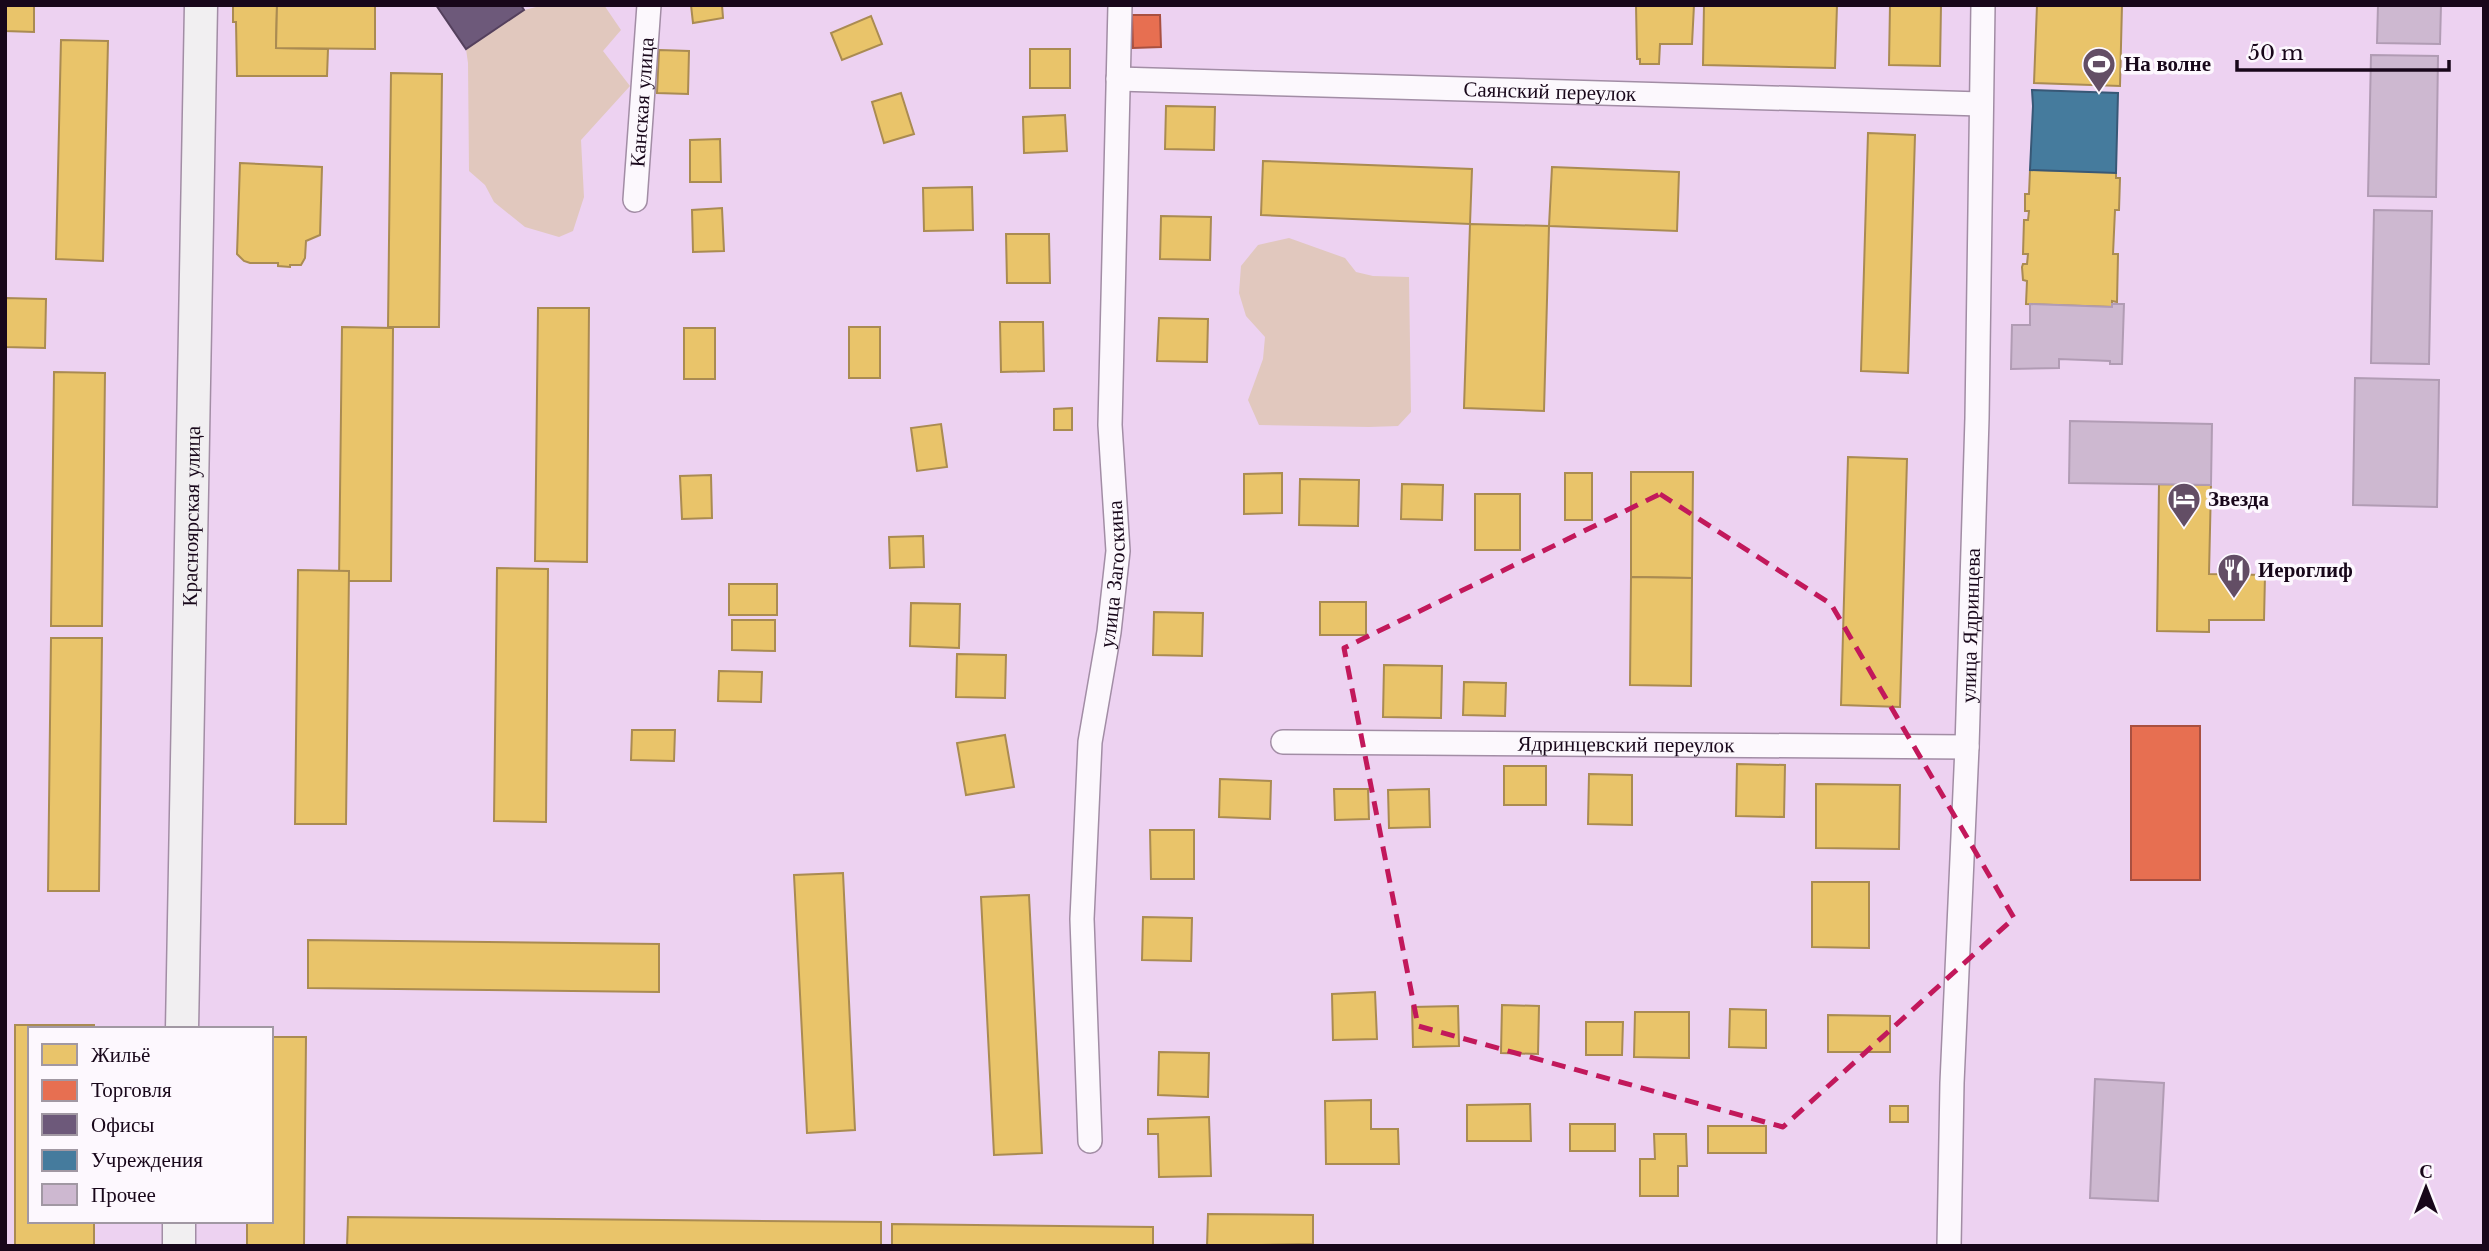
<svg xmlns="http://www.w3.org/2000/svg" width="2489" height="1251" font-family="'Libre Baskerville',serif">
<rect width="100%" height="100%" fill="#edd2f1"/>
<g fill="#e1c8be">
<path d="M544 5H604L621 30 603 51 630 86 581 140 584 197 573 231 559 237 525 227 494 202 485 185 469 171 468 63 466 49 524 10Z"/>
<path d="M1289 238 1345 258 1356 272 1373 276 1409 277 1411 412 1398 426 1369 427 1259 425 1248 400 1263 359 1265 337 1246 316 1239 293 1241 266 1258 245Z"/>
</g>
<g fill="#e9c46a" stroke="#aa8b52" stroke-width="2">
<path d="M5 5H34V32L5 31Z"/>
<path d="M233 5H277L276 48 328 49 327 76H237L236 22H233Z"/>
<path d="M277 5H375V49L276 48Z"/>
<path d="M691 5H722L723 18 693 23Z"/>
<path d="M1636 5H1694L1692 44H1660L1659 64H1640V59H1637Z"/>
<path d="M1704 5H1837L1835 68 1703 65Z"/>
<path d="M1890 5H1941L1940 66 1889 65Z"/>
<path d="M2037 5H2122L2120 86 2034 83Z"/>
<path d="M871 16 882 44 842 60 831 33Z"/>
<path d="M61 40 108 41 103 261 56 259Z"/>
<rect x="1030" y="49" width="40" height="39"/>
<path d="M659 50 689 51 688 94 657 93Z"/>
<path d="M391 73 442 74 439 327H388Z"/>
<path d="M901 93 914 134 884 143 872 102Z"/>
<path d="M1166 106 1215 107 1214 150 1165 149Z"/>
<path d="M1065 115 1067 151 1024 153 1023 117Z"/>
<path d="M1868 133 1915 135 1908 373 1861 371Z"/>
<path d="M720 139 721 182H690V140Z"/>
<path d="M1263 161 1472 169 1470 224 1261 215Z"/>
<path d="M240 163 322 167 320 235 306 241 305 258 301 265H290V267L278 266V263H250L244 261 237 254Z"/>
<path d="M1552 167 1679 172 1677 231 1549 226Z"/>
<path d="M2030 170 2116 172V178H2120L2119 210H2115L2113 254H2118L2117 302 2112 301V307L2026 304 2027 281 2023 280 2022 267 2023 264H2027L2028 254H2023L2024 220H2028L2029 211H2025V194H2029Z"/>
<path d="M972 187 973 230 924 231 923 188Z"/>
<path d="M722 208 724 251 693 252 692 210Z"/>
<path d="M1161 216 1211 217 1210 260 1160 259Z"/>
<path d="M1470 224 1549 226 1544 411 1464 408Z"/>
<path d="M1006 234H1049L1050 283H1007Z"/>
<path d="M5 298 46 299 45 348 5 347Z"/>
<path d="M538 308H589L587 562 535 561Z"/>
<path d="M1159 318 1208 319 1207 362 1157 361Z"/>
<path d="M1000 322H1043L1044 371 1001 372Z"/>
<path d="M342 327 393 328 391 581H339Z"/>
<rect x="849" y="327" width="31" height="51"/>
<rect x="684" y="328" width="31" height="51"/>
<path d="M54 372 105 373 102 626H51Z"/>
<path d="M1072 408V430H1054V409Z"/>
<path d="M941 424 947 467 917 471 911 428Z"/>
<path d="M1848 457 1907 459 1900 707 1841 705Z"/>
<path d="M1631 472H1693L1692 578 1631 577Z"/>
<path d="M1282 473V513L1244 514V474Z"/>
<rect x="1565" y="473" width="27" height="47"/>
<path d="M711 475 712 518 682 519 680 476Z"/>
<path d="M1300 479 1359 480 1358 526 1299 525Z"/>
<path d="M1402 484 1443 485 1442 520 1401 519Z"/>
<path d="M2159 484 2211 485 2209 574 2265 575 2264 620H2209V632L2157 631Z"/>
<rect x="1475" y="494" width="45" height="56"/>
<path d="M923 536 924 567 890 568 889 537Z"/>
<path d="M497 568 548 569 546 822 494 821Z"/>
<path d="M298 570 349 571 346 824H295Z"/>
<path d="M1631 577 1692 578 1691 686 1630 685Z"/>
<rect x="729" y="584" width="48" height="31"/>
<rect x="1320" y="602" width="46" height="33"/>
<path d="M911 603 960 604 959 648 910 646Z"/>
<path d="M1154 612 1203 613 1202 656 1153 655Z"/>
<path d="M732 620H775V651L732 650Z"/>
<path d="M51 638H102L99 891H48Z"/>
<path d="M957 654 1006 655 1005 698 956 697Z"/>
<path d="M1384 665 1442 666 1441 718 1383 717Z"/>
<path d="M719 671 762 672 761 702 718 701Z"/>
<path d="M1464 682 1506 683 1505 716 1463 715Z"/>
<path d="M632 730H675L674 761 631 760Z"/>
<path d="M1005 735 1014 787 966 795 957 743Z"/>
<path d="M1737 764 1785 765 1784 817 1736 816Z"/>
<rect x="1504" y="766" width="42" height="39"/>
<path d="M1589 774 1632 775V825L1588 824Z"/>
<path d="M1220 779 1271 781 1270 819 1219 817Z"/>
<path d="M1816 784 1900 785 1899 849 1816 848Z"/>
<path d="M1334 789H1368L1369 819 1335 820Z"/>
<path d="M1429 789 1430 827 1389 828 1388 790Z"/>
<path d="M1150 830H1194V879H1151Z"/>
<path d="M843 873 855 1130 807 1133 794 875Z"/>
<path d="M1812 882H1869V948L1812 947Z"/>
<path d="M1029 895 1042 1153 994 1155 981 897Z"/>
<path d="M1143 917 1192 918 1191 961 1142 960Z"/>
<path d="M308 940 659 944V992L308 988Z"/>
<path d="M1375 992 1377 1039 1333 1040 1332 994Z"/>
<path d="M1502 1005 1539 1006 1538 1054 1501 1053Z"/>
<path d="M1458 1006 1459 1046 1413 1047 1412 1007Z"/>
<path d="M1730 1009 1766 1010V1048L1729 1047Z"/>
<path d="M1635 1012H1689V1058L1634 1057Z"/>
<path d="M1828 1015 1890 1016V1052H1828Z"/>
<path d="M1586 1022H1623L1622 1055H1586Z"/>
<path d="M15 1025H94V1029H30V1221H94V1246H15Z"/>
<path d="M271 1037H306L304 1246H247V1221H271Z"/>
<path d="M1159 1052 1209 1053 1208 1097 1158 1095Z"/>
<path d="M1371 1100V1129H1398L1399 1164H1326L1325 1101Z"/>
<path d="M1530 1104 1531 1141H1467V1105Z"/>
<rect x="1890" y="1106" width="18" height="16"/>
<path d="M1209 1117 1211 1176 1159 1177 1158 1134H1148V1119Z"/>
<rect x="1570" y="1124" width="45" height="27"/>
<rect x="1708" y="1126" width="58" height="27"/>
<path d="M1654 1134H1686L1687 1166H1678V1196H1640V1159H1655Z"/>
<path d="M1208 1214 1313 1215V1244L1207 1246Z"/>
<path d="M348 1217 881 1222V1246H347Z"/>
<path d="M892 1224 1153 1227V1246H892Z"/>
</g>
<g fill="#e76f51" stroke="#a95040" stroke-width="2">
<path d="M1132 15H1160L1161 47 1133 48Z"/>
<rect x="2131" y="726" width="69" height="154"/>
</g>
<path fill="#6d597a" stroke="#54405d" stroke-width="2" d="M436 5H521L524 10 466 49Z"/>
<path fill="#457b9d" stroke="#385876" stroke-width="2" d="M2032 90 2118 93 2116 173 2030 170 2033 106Z"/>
<g fill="#cdb8d0" stroke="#b19cb4" stroke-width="2">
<path d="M2378 5H2441L2440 44 2377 43Z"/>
<path d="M2371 55 2438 56 2436 197 2368 196Z"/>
<path d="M2374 210 2432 211 2429 364 2371 363Z"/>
<path d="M2030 304 2112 307V304H2124L2122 364H2110V361L2059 359V368L2011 369 2012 325H2030Z"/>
<path d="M2355 378 2439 380 2437 507 2353 505Z"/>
<path d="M2070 421 2212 424 2211 485 2069 483Z"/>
<path d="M2095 1079 2164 1083 2158 1201 2090 1198Z"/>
</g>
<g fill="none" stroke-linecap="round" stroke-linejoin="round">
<defs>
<g id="street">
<path id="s1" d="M1118 79 1981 104"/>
<path id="s2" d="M635 200 649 5"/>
<path id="s3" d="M1283 742 1967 747"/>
<path id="s4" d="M1090 1141 1082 919 1090 742 1109 632 1118 551 1110 425 1120 5"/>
<path id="s5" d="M1949 1246 1952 1083 1967 747 1977 418 1983 5"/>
</g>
<g id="secondary">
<path id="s6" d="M182 1029 201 5"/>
<path d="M179 1246V1221"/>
</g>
</defs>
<use href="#street" stroke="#a28da5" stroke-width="26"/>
<use href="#secondary" stroke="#a28da5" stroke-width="35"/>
<use href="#street" stroke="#fcf8fd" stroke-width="23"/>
<use href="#secondary" stroke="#f1eff1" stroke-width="32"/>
</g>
<path fill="none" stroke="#c2185b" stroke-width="5" stroke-dasharray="14 9" stroke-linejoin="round" d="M1660 494 1831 604 2014 918 1783 1127 1418 1026 1344 648Z"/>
<defs>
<symbol id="stadium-pin" viewBox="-11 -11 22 30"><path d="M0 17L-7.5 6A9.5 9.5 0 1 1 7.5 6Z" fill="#634e65" stroke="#fdf8fe"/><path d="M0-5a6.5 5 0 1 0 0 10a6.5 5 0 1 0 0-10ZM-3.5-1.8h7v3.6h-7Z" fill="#fff"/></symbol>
<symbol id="hotel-pin" viewBox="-11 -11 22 30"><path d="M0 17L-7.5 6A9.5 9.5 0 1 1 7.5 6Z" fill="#634e65" stroke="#fdf8fe"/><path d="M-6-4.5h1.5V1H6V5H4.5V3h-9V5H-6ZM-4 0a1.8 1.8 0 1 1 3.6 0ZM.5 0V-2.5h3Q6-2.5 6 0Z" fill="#fff"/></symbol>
<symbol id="restaurant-pin" viewBox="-11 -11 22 30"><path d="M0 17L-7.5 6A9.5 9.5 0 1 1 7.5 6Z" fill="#634e65" stroke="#fdf8fe"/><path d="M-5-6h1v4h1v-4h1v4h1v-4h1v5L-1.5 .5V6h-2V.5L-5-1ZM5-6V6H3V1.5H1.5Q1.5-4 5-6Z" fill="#fff"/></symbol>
</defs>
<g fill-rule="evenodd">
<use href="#stadium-pin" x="2080" y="45" width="38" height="52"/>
<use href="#hotel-pin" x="2165" y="480" width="38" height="52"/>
<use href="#restaurant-pin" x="2215" y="551" width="38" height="52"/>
</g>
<g text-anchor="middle" stroke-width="7" stroke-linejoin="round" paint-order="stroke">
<g font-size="21" font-weight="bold" fill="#18071a" stroke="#fdf8fe" text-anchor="start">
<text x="2124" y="71">На волне</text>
<text x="2208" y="506">Звезда</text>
<text x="2258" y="577">Иероглиф</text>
</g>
<g font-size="21" fill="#18071a" stroke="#fdf8fe">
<text dy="7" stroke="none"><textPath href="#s1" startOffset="432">Саянский переулок</textPath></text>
<text dy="7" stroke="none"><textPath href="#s2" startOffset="98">Канская улица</textPath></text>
<text dy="7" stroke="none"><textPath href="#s6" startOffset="513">Красноярская улица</textPath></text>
<text dy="7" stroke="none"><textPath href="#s4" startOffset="569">улица Загоскина</textPath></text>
<text dy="7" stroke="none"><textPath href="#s5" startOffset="621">улица Ядринцева</textPath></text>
<text dy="7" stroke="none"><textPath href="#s3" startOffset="343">Ядринцевский переулок</textPath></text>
</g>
</g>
<rect width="2489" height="1251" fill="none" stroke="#18071a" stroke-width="14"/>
<rect x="28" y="1027" width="245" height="196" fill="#fdf8fe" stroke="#a198a3" stroke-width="2"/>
<rect x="42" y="1044" width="35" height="21" fill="#e9c46a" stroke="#a198a3" stroke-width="2"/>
<text x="91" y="1062" font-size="21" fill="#18071a">Жильё</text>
<rect x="42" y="1080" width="35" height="21" fill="#e76f51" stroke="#a198a3" stroke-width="2"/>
<text x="91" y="1097" font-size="21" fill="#18071a">Торговля</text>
<rect x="42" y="1114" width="35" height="21" fill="#6d597a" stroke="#a198a3" stroke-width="2"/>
<text x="91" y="1132" font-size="21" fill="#18071a">Офисы</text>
<rect x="42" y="1150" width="35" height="21" fill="#457b9d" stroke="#a198a3" stroke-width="2"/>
<text x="91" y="1167" font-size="21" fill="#18071a">Учреждения</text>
<rect x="42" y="1184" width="35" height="21" fill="#cdb8d0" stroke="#a198a3" stroke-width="2"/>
<text x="91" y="1202" font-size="21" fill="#18071a">Прочее</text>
<g transform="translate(2426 1188)" stroke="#fdf8fe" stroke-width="5" paint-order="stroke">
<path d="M0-5L12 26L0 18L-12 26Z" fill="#18071a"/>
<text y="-10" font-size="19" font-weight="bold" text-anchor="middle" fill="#18071a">С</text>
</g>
<path d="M2237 60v10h212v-10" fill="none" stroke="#18071a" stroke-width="3.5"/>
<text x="2248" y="60" font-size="21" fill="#18071a" stroke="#fdf8fe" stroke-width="5" paint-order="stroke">50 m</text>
</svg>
